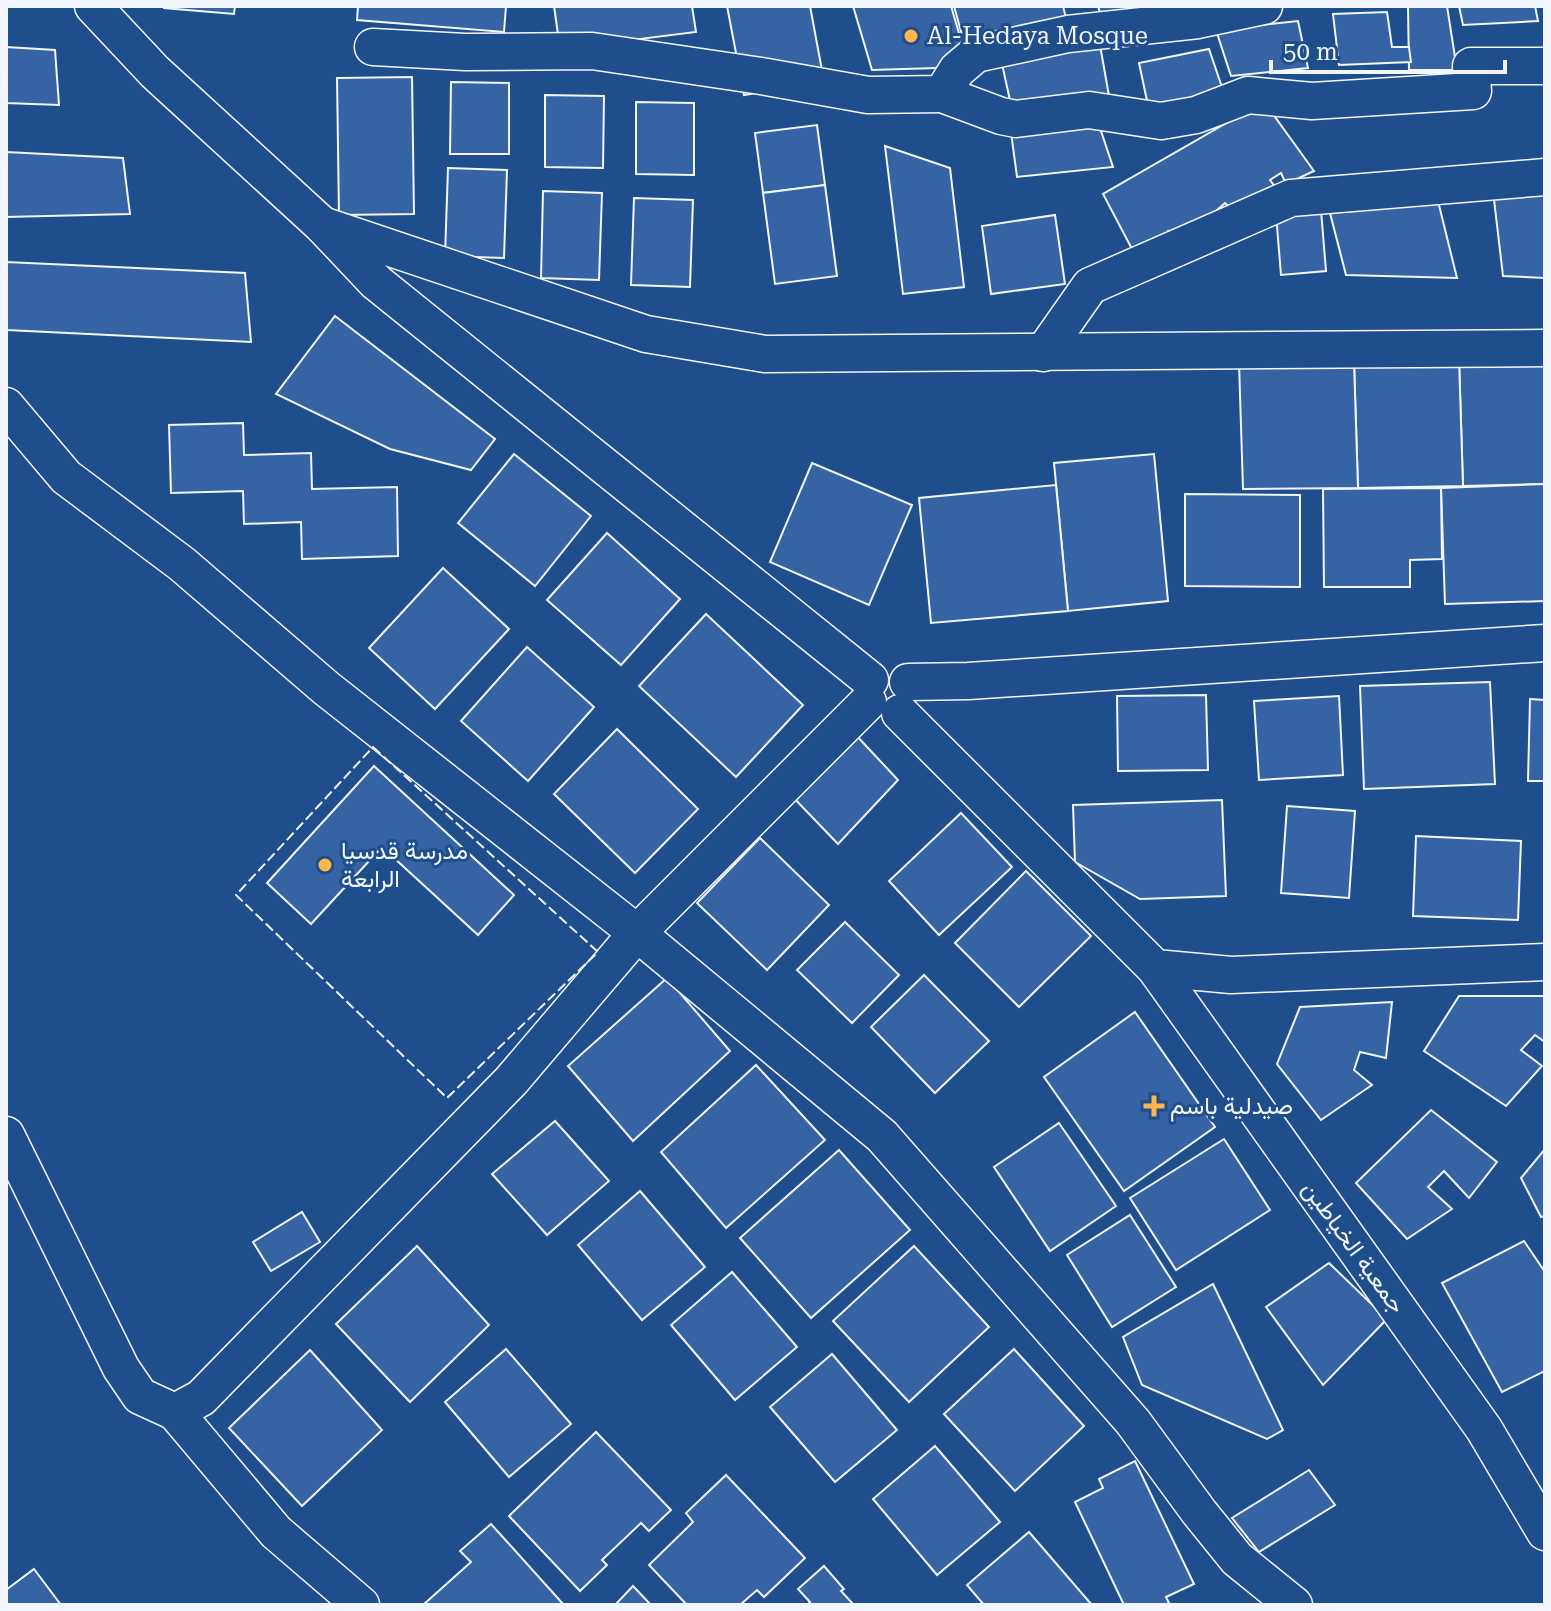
<svg xmlns="http://www.w3.org/2000/svg" width="1551" height="1611" font-family="'Roboto Serif',Vazirmatn,serif">
<rect width="100%" height="100%" fill="#1f4e8c"/>
<g fill="#3563a3" stroke="#f2f6ff" stroke-width="2">
<path d="M164 6H235L234 14 164 8Z"/>
<path d="M358 6H506L504 32 357 20Z"/>
<path d="M554 6H692L696 32 560 49Z"/>
<path d="M727 6H810L824 81 744 95Z"/>
<path d="M853 6H951L969 67 872 70Z"/>
<path d="M954 6H1063L1068 26 965 46Z"/>
<path d="M1098 6H1181L1103 23Z"/>
<path d="M1408 6H1447L1457 70H1409Z"/>
<path d="M1459 6H1535L1538 21 1463 25Z"/>
<path d="M1387 12 1392 47H1409L1411 62 1339 65 1333 14Z"/>
<path d="M1298 21 1308 68 1231 76 1216 30Z"/>
<path d="M1100 45 1109 96 1013 114 1002 64Z"/>
<path d="M6 47 55 50 59 105 6 103Z"/>
<path d="M1209 49 1225 96 1149 110 1139 63Z"/>
<path d="M412 77 414 214 339 215 337 78Z"/>
<path d="M451 82 509 83V154H450Z"/>
<path d="M545 95 604 96 603 168 545 167Z"/>
<path d="M1262 99 1314 171 1286 184 1281 173 1270 180 1276 188 1235 212 1225 203 1216 211 1221 221 1178 247 1168 231 1142 268 1103 194 1256 106Z"/>
<path d="M636 102 694 103V175L636 174Z"/>
<path d="M1098 122 1113 167 1017 177 1010 125Z"/>
<path d="M817 125 825 185 763 193 755 133Z"/>
<path d="M885 146 950 168 964 287 903 294Z"/>
<path d="M6 152 123 158 130 214 6 217Z"/>
<path d="M448 168 507 170 504 258 445 256Z"/>
<path d="M825 185 837 276 775 284 763 193Z"/>
<path d="M543 191 602 193 599 280 541 278Z"/>
<path d="M1493 191H1545V278L1503 276Z"/>
<path d="M634 198 693 200 690 287 631 285Z"/>
<path d="M1438 201 1457 278 1346 275 1330 213Z"/>
<path d="M1321 210 1326 271 1281 275 1276 214Z"/>
<path d="M1055 215 1065 284 991 294 982 226Z"/>
<path d="M6 262 245 273 251 342 7 330Z"/>
<path d="M335 316 495 439 471 470 390 449 276 394Z"/>
<path d="M1545 357V484L1463 486 1459 359Z"/>
<path d="M1459 359 1463 486 1358 488 1354 362Z"/>
<path d="M1354 362 1358 488 1243 489 1239 363Z"/>
<path d="M243 423 244 455 311 453 312 489 397 487 398 556 302 559 301 522 244 524 243 491 171 493 169 425Z"/>
<path d="M514 454 591 516 535 586 458 523Z"/>
<path d="M1154 454 1168 601 1068 611 1054 463Z"/>
<path d="M812 463 912 505 869 605 770 562Z"/>
<path d="M1545 484V601L1445 604 1441 488Z"/>
<path d="M1056 485 1068 611 931 623 919 498Z"/>
<path d="M1441 488 1442 559 1410 560V587H1324L1323 489Z"/>
<path d="M1185 494 1300 495V587L1185 586Z"/>
<path d="M607 533 680 599 621 665 547 600Z"/>
<path d="M443 568 509 629 435 709 369 648Z"/>
<path d="M706 614 803 705 736 777 639 686Z"/>
<path d="M527 647 594 707 528 781 461 721Z"/>
<path d="M1490 682 1495 784 1364 789 1360 686Z"/>
<path d="M1206 695 1208 770 1118 771 1117 696Z"/>
<path d="M1339 696 1343 775 1259 780 1254 701Z"/>
<path d="M1530 699 1545 700V781H1528Z"/>
<path d="M617 729 698 809 635 873 554 794Z"/>
<path d="M854 733 898 780 838 844 789 793Z"/>
<path d="M374 766 514 895 478 935 382 847 311 924 267 883Z"/>
<path d="M1222 800 1226 896 1140 899 1075 862 1073 805Z"/>
<path d="M1287 806 1355 811 1349 898 1281 893Z"/>
<path d="M961 813 1012 867 939 935 889 881Z"/>
<path d="M1416 836 1521 841 1518 920 1413 916Z"/>
<path d="M760 838 829 905 767 970 697 903Z"/>
<path d="M1026 871 1091 936 1019 1007 955 943Z"/>
<path d="M845 922 899 975 852 1023 797 970Z"/>
<path d="M924 975 989 1041 935 1093 871 1027Z"/>
<path d="M667 978 730 1051 633 1141 568 1066Z"/>
<path d="M1459 996H1545V1042L1535 1035 1521 1050 1542 1066 1506 1106 1424 1051Z"/>
<path d="M1392 1002 1386 1058 1360 1052 1354 1070 1372 1085 1321 1120 1277 1064 1300 1007Z"/>
<path d="M1135 1012 1215 1127 1124 1191 1044 1077Z"/>
<path d="M756 1065 825 1140 726 1228 661 1152Z"/>
<path d="M1431 1110 1497 1162 1469 1198 1444 1171 1428 1187 1452 1209 1407 1239 1356 1183Z"/>
<path d="M555 1121 609 1181 547 1235 492 1174Z"/>
<path d="M1059 1123 1116 1206 1050 1251 994 1167Z"/>
<path d="M1224 1139 1270 1210 1176 1270 1130 1198Z"/>
<path d="M1545 1149V1216L1541 1217 1521 1178Z"/>
<path d="M839 1150 910 1230 811 1318 740 1238Z"/>
<path d="M640 1191 705 1267 642 1320 578 1245Z"/>
<path d="M302 1212 320 1242 271 1271 253 1242Z"/>
<path d="M1130 1215 1176 1287 1112 1327 1067 1255Z"/>
<path d="M1524 1241 1545 1272V1371L1502 1392 1442 1283Z"/>
<path d="M417 1246 489 1325 410 1402 336 1324Z"/>
<path d="M914 1246 989 1327 909 1402 833 1321Z"/>
<path d="M1329 1263 1387 1319 1323 1385 1266 1307Z"/>
<path d="M732 1272 797 1347 735 1400 671 1325Z"/>
<path d="M1213 1284 1283 1430 1267 1439 1142 1385 1123 1337Z"/>
<path d="M506 1349 571 1424 509 1477 445 1402Z"/>
<path d="M1014 1349 1084 1426 1015 1491 944 1414Z"/>
<path d="M310 1350 382 1430 302 1506 229 1428Z"/>
<path d="M832 1354 897 1430 835 1482 770 1407Z"/>
<path d="M596 1432 671 1510 649 1531 641 1523 602 1560 607 1565 580 1591 509 1516Z"/>
<path d="M935 1446 1000 1522 937 1575 873 1499Z"/>
<path d="M1135 1461 1194 1584 1166 1597 1169 1603 1165 1605H1124L1075 1502 1103 1488 1099 1479Z"/>
<path d="M1309 1470 1335 1505 1259 1552 1232 1518Z"/>
<path d="M726 1475 805 1558 764 1597 757 1590 740 1605H687L649 1565 693 1522 686 1513Z"/>
<path d="M491 1524 564 1605H423L471 1562 460 1551Z"/>
<path d="M1029 1532 1092 1605H984L967 1585Z"/>
<path d="M824 1566 844 1589 841 1591 854 1605H807L810 1602 798 1589Z"/>
<path d="M34 1569 61 1605H6V1590Z"/>
<path d="M633 1586 651 1605H615Z"/>
</g>
<g fill="none" stroke-linecap="round" stroke-linejoin="round">
<defs>
<g id="minor">
<path d="M93 6 155 72 322 225 376 282 870 680"/>
<path d="M373 47 465 52 592 51 761 76 868 95 942 94 957 70 976 54 1068 34 1198 20 1264 6"/>
<path d="M942 94 1001 116 1016 119 1089 110 1161 121 1196 115 1248 95 1312 101 1473 91 1471 66H1545"/>
<path d="M322 225 646 334 765 354 1545 348"/>
<path d="M1043 353 1090 286 1291 198 1545 177"/>
<path d="M6 406 66 477 182 564 326 688 637 933 882 1136 1133 1422 1199 1512 1237 1559 1294 1605"/>
<path d="M908 682 968 681 1545 643"/>
<path d="M900 713 1155 968 1231 975 1545 962"/>
<path d="M1155 968 1484 1429 1545 1532"/>
<path d="M6 1135 121 1368 140 1396 175 1412 201 1398 511 1081 637 933 868 702"/>
<path d="M175 1412 276 1532 361 1605"/>
</g>
</defs>
<use href="#minor" stroke="#f2f6ff" stroke-width="39"/>
<use href="#minor" stroke="#1f4e8c" stroke-width="36"/>
<path stroke="#f2f6ff" stroke-width="2" stroke-dasharray="10 4" stroke-linecap="butt" d="M373 747 598 952 447 1098 236 895Z"/>
</g>
<g fill="#ffb74d" stroke="#1f4e8c" stroke-width="3">
<circle cx="911" cy="36" r="8"/>
<circle cx="325" cy="865" r="8"/>
<path d="M1150 1094h8v8h8v8h-8v8h-8v-8h-8v-8h8z"/>
</g>
<g text-anchor="middle" stroke-width="6" stroke-linejoin="round" paint-order="stroke">
<g font-size="24" fill="#f2f6ff" stroke="#1f4e8c" text-anchor="start">
<text x="927" y="44">Al-Hedaya Mosque</text>
<text x="341" y="859">مدرسة قدسيا<tspan x="341" dy="28">الرابعة</tspan></text>
<text x="1170" y="1114">صيدلية باسم</text>
</g>
<g font-size="24" fill="#f2f6ff" stroke="#1f4e8c">
<text transform="translate(1354 1247) rotate(54)" y="8">جمعية الخياطين</text>
</g>
</g>
<rect width="1551" height="1611" fill="none" stroke="#f2f6ff" stroke-width="16"/>
<path d="M1271 60v12h234v-12" fill="none" stroke="#f2f6ff" stroke-width="4"/>
<text x="1283" y="60" font-size="24" fill="#f2f6ff" stroke="#1f4e8c" stroke-width="6" paint-order="stroke">50 m</text>
</svg>
